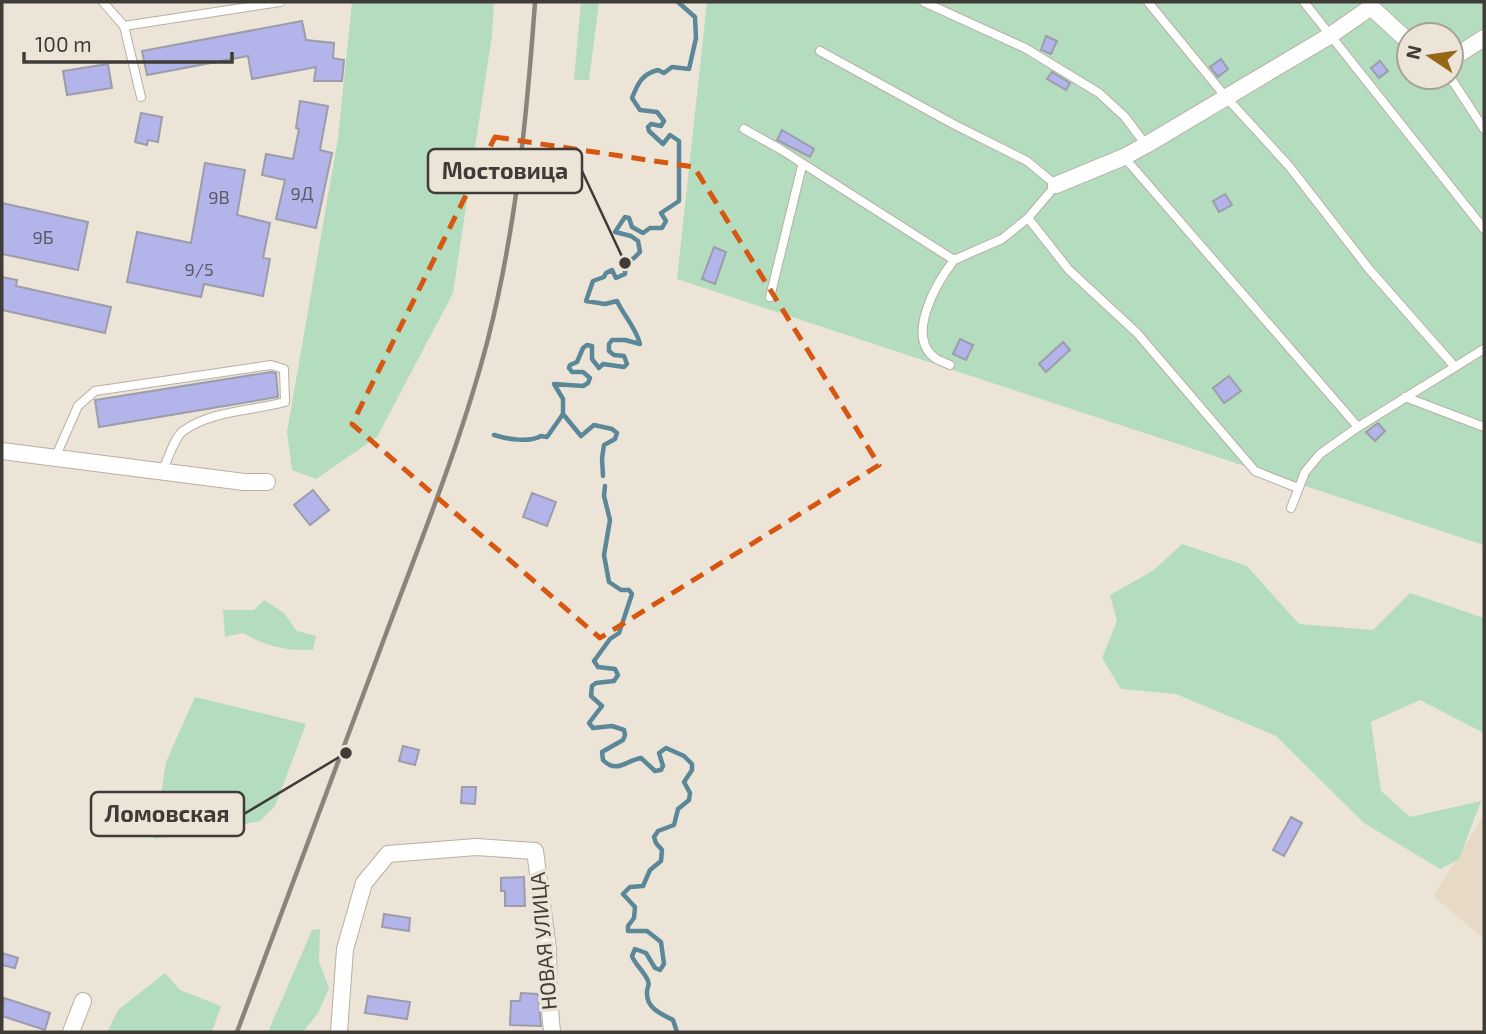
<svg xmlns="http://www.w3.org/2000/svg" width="1486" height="1034" font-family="'Exo 2',sans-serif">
<rect width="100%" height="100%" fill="#ede4d8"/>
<path fill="#e6d9c6" d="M1484 815V939L1433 896Z"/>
<g fill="#b4dcbe" fill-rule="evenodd">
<path d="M352 2H494L492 35 453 293 377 437 316 479 292 470 287 432 338 138Z"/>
<path d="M581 2H599L589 80H574Z"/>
<path d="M707 2H1484V545L677 279ZM1409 35H1451V77H1409Z"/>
<path d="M1182 544 1247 566 1299 624 1373 630 1410 593 1484 618V733L1420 700 1371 722 1381 791 1410 817 1481 801 1459 859 1440 869 1364 823 1276 736 1176 694 1121 689 1102 658 1117 621 1110 595 1154 570Z"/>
<path d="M264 600 284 613 297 631 316 636 313 650C288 651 264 646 243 633L225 637 223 610H254Z"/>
<path d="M195 697 306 724 275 806 260 821 193 834 154 839 166 762Z"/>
<path d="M320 929 319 962 329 988 318 1013 303 1032H268L312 930Z"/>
<path d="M165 973 180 990 221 1006 212 1032H107L118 1010Z"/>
</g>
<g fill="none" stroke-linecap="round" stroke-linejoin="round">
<g stroke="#5b8898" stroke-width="4.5">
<path d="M494 435C507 439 529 443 541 436L547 437 563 414"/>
<path d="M603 476 602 458 604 445 615 439 617 433 612 429 594 425 581 436 563 414V399L554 384 583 386 588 383 590 378 583 372H572L569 368 570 365 577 362 583 348 587 345 592 346V359L599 368 603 364 624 367 627 364 624 356 614 355 609 351V344L612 340H625L640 344C636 328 624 316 617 301L605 304 586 301 593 281 604 277 606 273 612 270 616 278 625 274V263L634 258 640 252 638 241 631 236 615 232 625 217 629 218 632 227 643 233 650 228H662L666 221 661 213 679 201V141L670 135 663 144 649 131 648 127 651 124 661 126 664 121 657 112 640 110 632 98C638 83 642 74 658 70L664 73 672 67 689 69 696 38 695 17 678 2"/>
<path d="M605 486 604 496 610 520 604 555 609 582 621 590H629L632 594 619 633 610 639 594 661 598 667 615 669 618 675 614 681 596 683 592 686 591 696 602 706 589 723 593 728 612 726 624 730 625 735 623 740 602 752 603 760C617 774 625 761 641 758L655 771 661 770 663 766 659 753 666 748 684 756 692 764V770L684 782 690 793 689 800 678 809 674 825 658 831 654 837 656 843 662 850 661 861 650 870 643 886 630 887 623 894 635 907 634 918 628 926V931H647L661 942 664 964 660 970 655 968 646 953 635 949 632 956C635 965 645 972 648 981 650 986 647 986 647 992 646 1008 661 1014 673 1020L677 1032"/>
</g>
</g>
<g fill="#b2b4ea" stroke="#9c9daa" stroke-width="2">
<path d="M302 21 306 40 334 43 333 58 344 60 342 81H314L316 67 252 79 248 56 147 75 142 51Z"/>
<path d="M1046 36 1057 41 1051 54 1041 50Z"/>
<path d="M1221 59 1228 69 1218 77 1210 67Z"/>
<path d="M1380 61 1388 71 1379 78 1371 68Z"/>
<path d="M108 64 112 88 67 95 63 71Z"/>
<path d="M1052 72 1070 83 1066 90 1047 79Z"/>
<path d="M300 101 328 106 320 150 332 153 316 228 276 219 285 180 262 175 266 154 293 159 299 129 296 128Z"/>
<path d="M141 113 162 117 158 142 148 140 147 145 135 142Z"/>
<path d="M782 130 814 149 810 157 777 140Z"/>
<path d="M205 163 245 170 237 215 270 223 263 258 270 259 263 296 204 284 201 297 127 282 137 232 191 243Z"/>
<path d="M1225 194 1232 205 1219 212 1213 201Z"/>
<path d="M2 203 88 222 78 270 2 254Z"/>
<path d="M714 247 726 252 715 284 702 279Z"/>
<path d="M2 277 17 280 16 286 111 307 105 333 2 310Z"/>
<path d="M960 339 973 345 966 360 953 354Z"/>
<path d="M1063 342 1070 350 1046 372 1039 364Z"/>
<path d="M271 372 276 373 278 397 99 427 95 400Z"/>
<path d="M1229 376 1241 391 1224 403 1213 388Z"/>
<path d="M1378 423 1385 431 1375 441 1366 432Z"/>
<path d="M313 490 329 510 310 525 294 505Z"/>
<path d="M532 493 556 502 547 526 523 517Z"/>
<path d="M403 746 419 750 415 765 399 761Z"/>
<path d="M462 787H476L475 804 461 803Z"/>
<path d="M1291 817 1302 823 1284 856 1273 850Z"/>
<path d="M524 877 525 906H505V891H501V878Z"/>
<path d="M384 914 410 918 409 931 382 927Z"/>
<path d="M2 953 18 958 15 968 2 965Z"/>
<path d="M521 993 538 994 541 1026 510 1025 511 1001H520Z"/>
<path d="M368 996 410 1002 407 1019 365 1013Z"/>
<path d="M4 998 50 1013 45 1030 2 1016Z"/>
</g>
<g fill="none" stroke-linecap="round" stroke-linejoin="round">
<defs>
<g id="lane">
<path d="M103 2 124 26 280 2"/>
<path d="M924 2 1025 48 1099 93 1125 117 1146 145"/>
<path d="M1148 2 1225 96 1289 166 1369 269 1455 367"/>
<path d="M1304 2 1484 229"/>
<path d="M124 26 141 97"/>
<path d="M1450 77 1484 129"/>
<path d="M744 129 780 149 954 260 1002 239 1028 218 1056 185 1027 161 955 125 820 51"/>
<path d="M1124 157 1358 427"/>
<path d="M1028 218 1069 270 1137 333 1255 471 1298 488"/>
<path d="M770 297 802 166"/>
<path d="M950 365C946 363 939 361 935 358 905 336 937 282 954 260"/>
<path d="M1405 397 1484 427"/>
<path d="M55 458 78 406 95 391 271 365 284 369 285 402C252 411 213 410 183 431 174 438 168 460 162 471"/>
<path d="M1291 508 1305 472 1320 454 1358 427 1484 349"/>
</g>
<g id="street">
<path d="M1451 59 1484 38"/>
<path d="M1056 185 1124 157 1146 145 1331 35 1371 7 1409 42"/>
<path d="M2 451 244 482H267"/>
<path d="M71 1032 83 1001"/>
<path d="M339 1032 345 949 364 883 388 854 476 847 535 851 548 949 549 998 552 1032"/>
</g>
</defs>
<use href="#lane" stroke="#b8afa4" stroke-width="10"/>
<use href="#street" stroke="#b8afa4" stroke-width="18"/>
<use href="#lane" stroke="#fff" stroke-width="8"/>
<use href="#street" stroke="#fff" stroke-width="16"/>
<path stroke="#8a847c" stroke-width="4.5" d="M237 1032C287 899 337 765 387 631 423 535 462 439 488 339 516 229 527 115 535 2"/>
</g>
<path fill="none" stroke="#d75610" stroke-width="5" stroke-dasharray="14 9" stroke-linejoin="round" d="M495 137 694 167 879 465 600 638 352 424Z"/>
<g text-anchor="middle" stroke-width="7" stroke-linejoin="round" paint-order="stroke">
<g font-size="18" fill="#5c5a64">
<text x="302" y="200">9Д</text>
<text x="219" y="204">9В</text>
<text x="43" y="244">9Б</text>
<text x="199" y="276">9/5</text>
</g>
<g font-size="21" fill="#3f3c37" stroke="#ede4d8">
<text transform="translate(544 941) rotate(-95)" y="7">НОВАЯ УЛИЦА</text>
</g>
</g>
<path fill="none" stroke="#3f3c37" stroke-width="2.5" d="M625 263L582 171M346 753L244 814"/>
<g fill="#3f3c37" stroke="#ede4d8" stroke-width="2.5">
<circle cx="625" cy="263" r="7"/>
<circle cx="346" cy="753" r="7"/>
</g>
<g fill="#ede4d8" stroke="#3f3c37" stroke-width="2.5">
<rect x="428" y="149" width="154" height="44" rx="7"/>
<rect x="91" y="792" width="153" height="44" rx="7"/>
</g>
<g font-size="23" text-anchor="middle" font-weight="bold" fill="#3f3c37">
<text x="505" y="179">Мостовица</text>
<text x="167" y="822">Ломовская</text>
</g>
<rect width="1486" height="1034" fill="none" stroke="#3f3c37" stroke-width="7"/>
<g transform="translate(1430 56) rotate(283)"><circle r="33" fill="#ede4d8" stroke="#a7a198" stroke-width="2"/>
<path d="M0-5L12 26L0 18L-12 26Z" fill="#966816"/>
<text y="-10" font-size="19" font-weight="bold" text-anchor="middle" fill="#3f3c37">N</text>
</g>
<path d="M24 52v10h208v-10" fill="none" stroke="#3f3c37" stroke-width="3.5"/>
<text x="35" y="52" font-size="21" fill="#3f3c37" stroke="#ede4d8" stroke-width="5" paint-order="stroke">100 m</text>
</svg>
